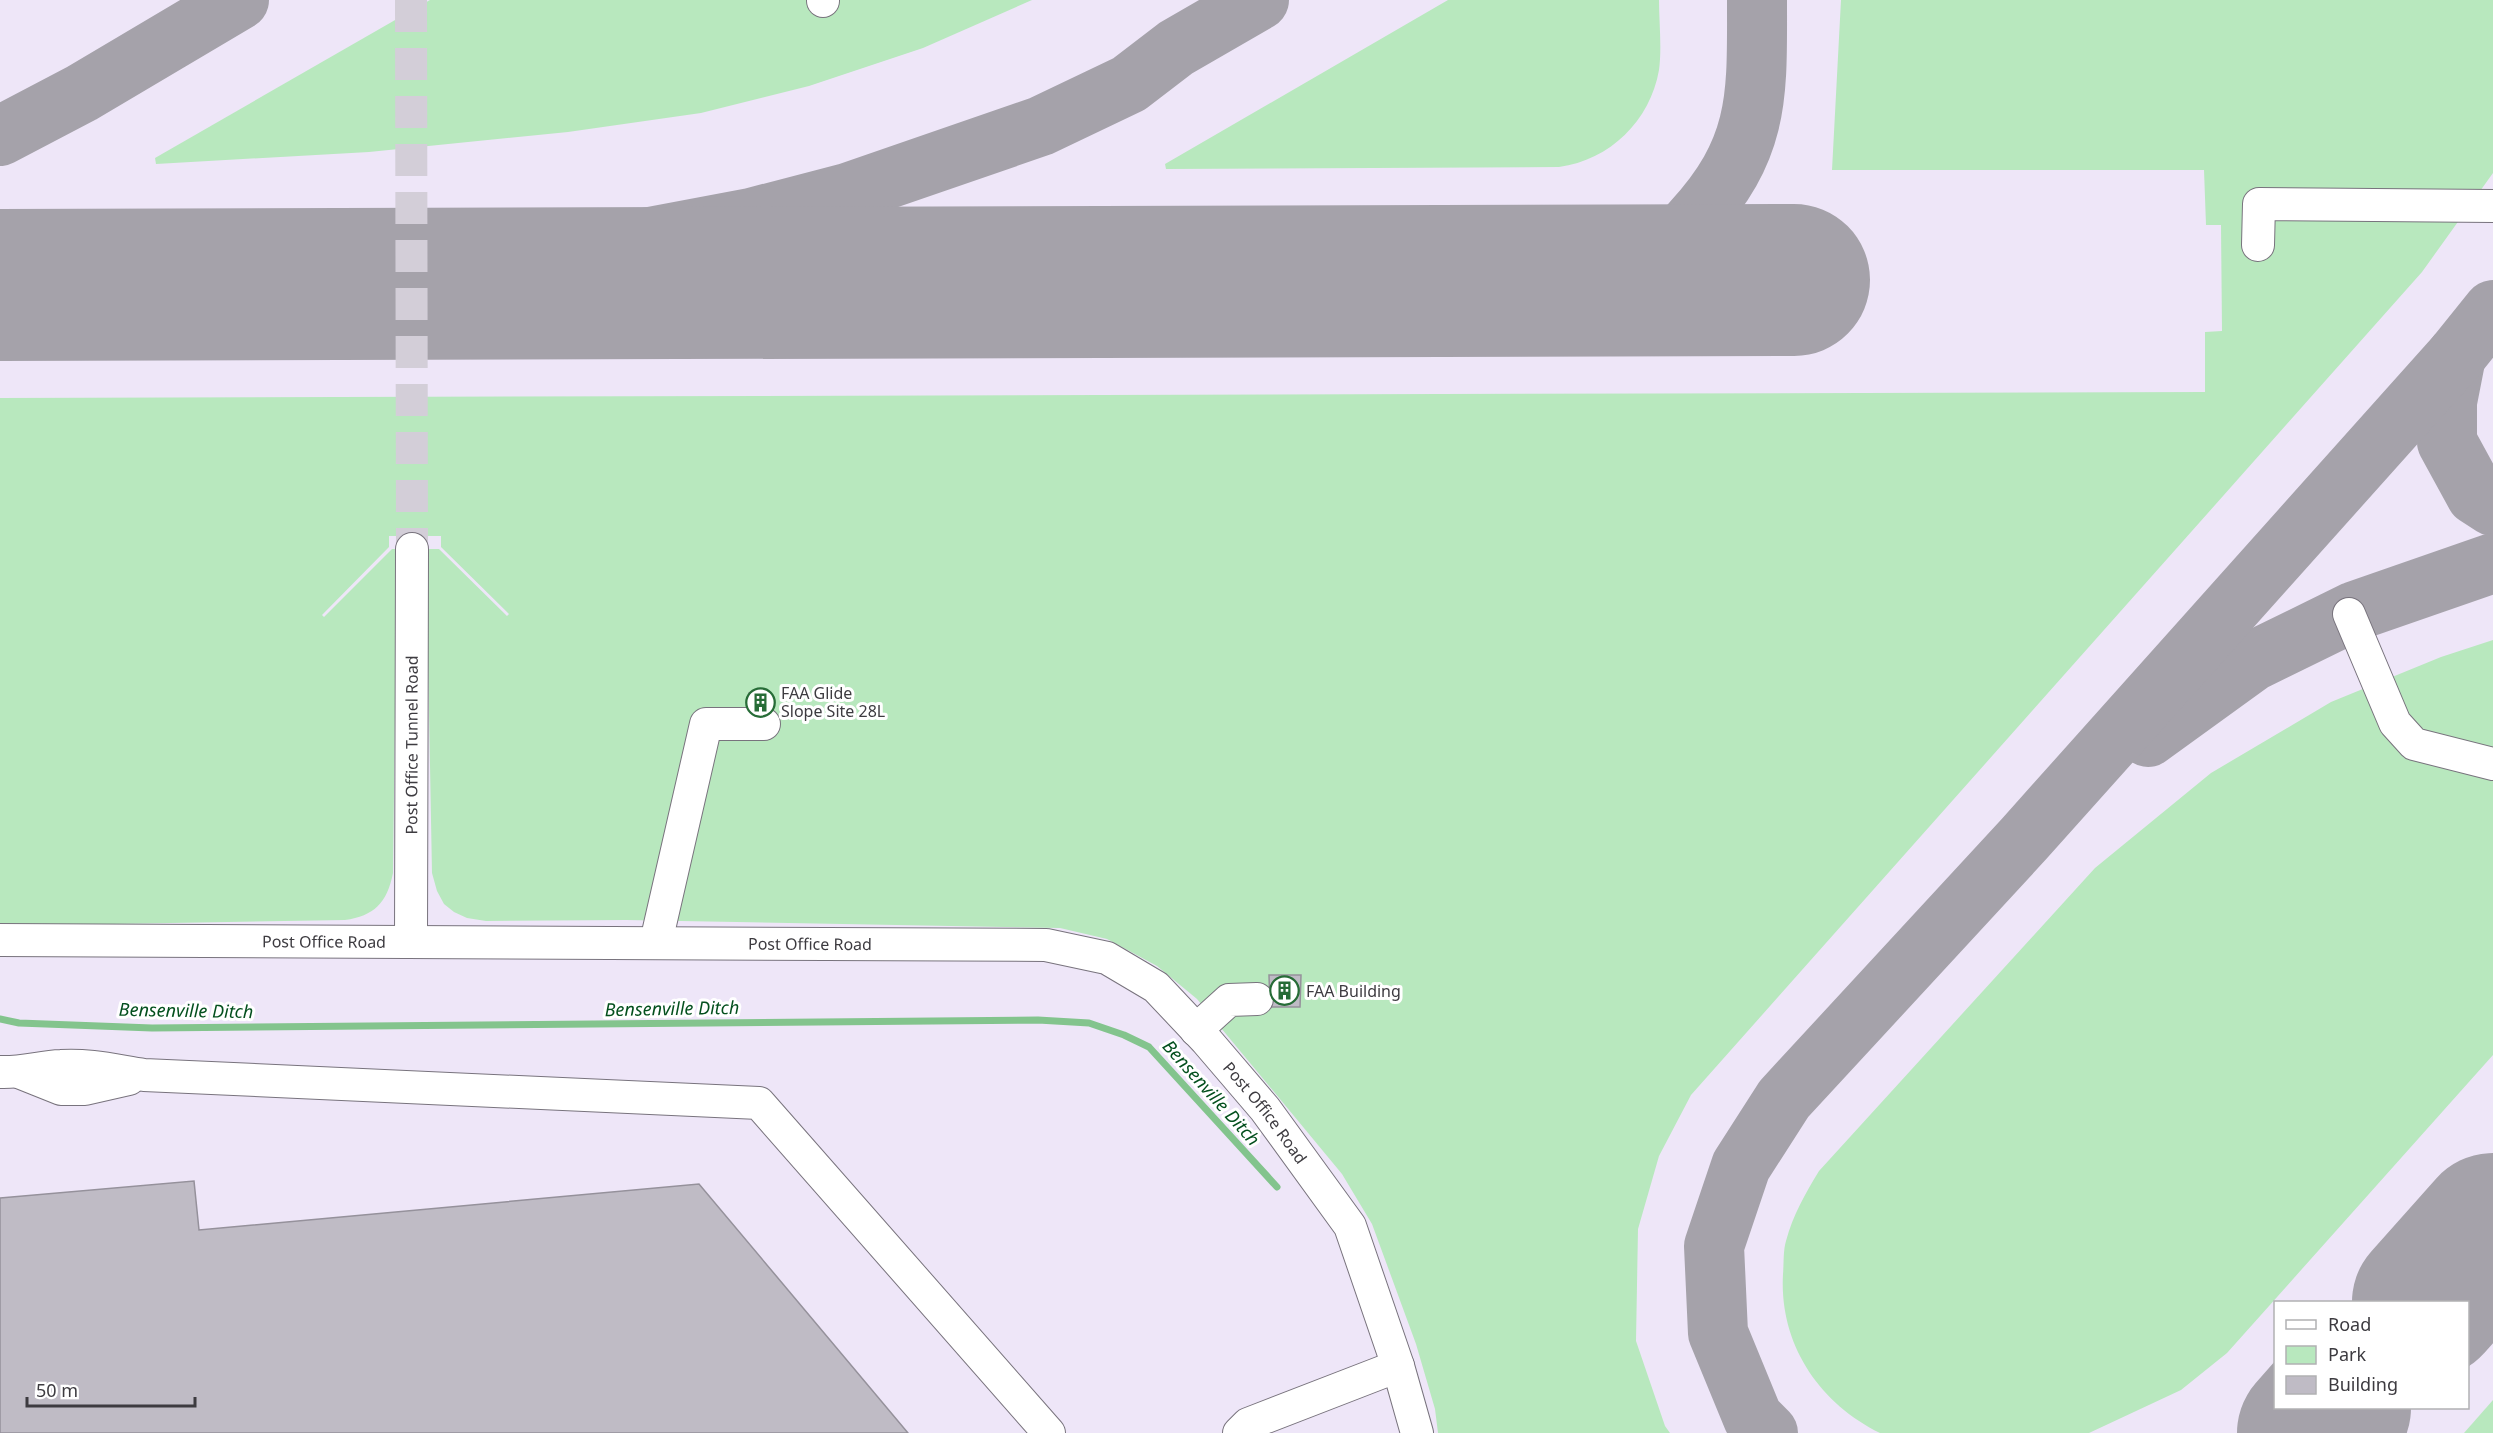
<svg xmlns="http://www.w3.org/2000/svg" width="2493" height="1433" font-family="'Noto Sans',sans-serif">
<rect width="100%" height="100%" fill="#f8f3fe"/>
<path fill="#eee6f8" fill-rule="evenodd" d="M0 0H2493V1433H0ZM2276 1302H2468V1408H2276Z"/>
<g fill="#b8e8be">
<path d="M430 0H1032L923 48 809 86 701 113 568 132 369 152 156 164 155 158Z"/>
<path d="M1448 0H1659C1659 22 1662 48 1659 70 1650 121 1610 160 1559 167L1166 169 1165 164Z"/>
<path d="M1841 0H2493V173L2422 272 1691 1095 1659 1156 1638 1229 1636 1341 1665 1426 1670 1433H1438L1435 1409 1416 1344 1372 1224 1342 1174 1197 999 1157 966 1107 939 1060 928 626 920 486 921 467 918 454 912 444 904 437 891 432 873 426 549H439L507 616 509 614 441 547V536H389V547L322 615 324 617 392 549H397L393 873C387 903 374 916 345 920L0 926V398L2205 392V332L2222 331 2221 225H2206L2204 170H1832Z"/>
<path d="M2493 640V1055L2227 1353 2181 1390 2089 1433H1880C1818 1402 1779 1343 1783 1274 1784 1263 1783 1251 1786 1241 1793 1215 1805 1194 1819 1171L2095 868 2211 773 2331 702 2441 657Z"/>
<path d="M2493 1400V1433H2464Z"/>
</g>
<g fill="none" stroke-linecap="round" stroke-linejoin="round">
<path stroke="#83c48d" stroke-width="7" d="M0 1019 19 1023 152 1028 1038 1020 1089 1023 1124 1035 1149 1047 1277 1187"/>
<g stroke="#a5a2aa" stroke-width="60">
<path d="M0 136 82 93 239 0"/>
<path d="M1593 282C1611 275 1651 262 1665 251 1675 244 1684 231 1693 221 1761 147 1757 94 1757 0"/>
<path d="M292 285 597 247 751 218 847 193 1041 126 1129 84 1176 48 1259 0"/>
<path d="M2456 356 2447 402V442L2476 495 2493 506"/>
<path d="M2148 737 2253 661 2355 611 2493 563"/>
<path d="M1768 1433 1753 1418 1718 1333 1714 1246 1741 1166 1784 1099 2024 839 2456 356 2493 310"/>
</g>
<g stroke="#a5a2aa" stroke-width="152">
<path d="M0 285 1794 280"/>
<path d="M2428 1302 2493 1229"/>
<path d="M2313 1433 2335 1408"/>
</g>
</g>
<g fill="#bfbbc5" stroke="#95919b" stroke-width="1.5">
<rect x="749" y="693" width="21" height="17"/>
<path d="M1269 975H1301L1300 1007H1270Z"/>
<path d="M194 1181 199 1230 699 1184 908 1433H0V1198Z"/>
</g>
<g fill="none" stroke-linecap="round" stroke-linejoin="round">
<path stroke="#d3ced8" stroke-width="32" stroke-dasharray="32 16" stroke-linecap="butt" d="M411 0 412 549"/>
<defs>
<g id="minor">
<path d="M823 1V0"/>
<path d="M2258 245 2259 204 2493 206"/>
<path d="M2349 614 2395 723 2414 744 2493 764"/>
<path id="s1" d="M0 940 1046 945 1107 958 1156 987 1206 1040 1265 1109 1350 1226 1398 1366 1417 1433"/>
<path id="s2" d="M411 941 412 549"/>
<path d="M656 942 706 724H764"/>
<path d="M1196 1030 1229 1000 1257 999"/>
<path d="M0 1072C21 1073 40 1067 61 1066 89 1064 117 1071 144 1075L759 1103 1049 1433"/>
<path d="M21 1073 61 1089H85L129 1079"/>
<path d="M1239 1433 1248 1424 1398 1366"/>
</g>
</defs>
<use href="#minor" stroke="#78737d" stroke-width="34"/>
<use href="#minor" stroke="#fff" stroke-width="32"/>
</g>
<defs>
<symbol id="building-ring" viewBox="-11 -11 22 22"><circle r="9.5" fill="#fff" stroke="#276c37" stroke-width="1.5"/><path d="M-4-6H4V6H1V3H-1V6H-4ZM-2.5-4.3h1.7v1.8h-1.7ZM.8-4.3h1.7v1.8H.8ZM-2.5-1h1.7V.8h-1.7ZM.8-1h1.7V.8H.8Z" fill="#276c37"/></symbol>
</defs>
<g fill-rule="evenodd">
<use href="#building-ring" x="744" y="686" width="33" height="33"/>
<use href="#building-ring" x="1268" y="974" width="33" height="33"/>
</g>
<g text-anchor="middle" stroke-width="6" stroke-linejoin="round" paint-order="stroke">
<g font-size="16" fill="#3d3b40" stroke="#fff" text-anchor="start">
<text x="781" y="699">FAA Glide<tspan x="781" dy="18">Slope Site 28L</tspan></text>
<text x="1306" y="997">FAA Building</text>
</g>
<g font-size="16" fill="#3d3b40" stroke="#fff">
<text dy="6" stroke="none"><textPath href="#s2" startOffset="196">Post Office Tunnel Road</textPath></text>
<text dy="6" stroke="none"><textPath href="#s1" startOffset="324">Post Office Road</textPath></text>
<text dy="6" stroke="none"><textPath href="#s1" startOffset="810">Post Office Road</textPath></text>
<text dy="6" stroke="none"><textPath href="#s1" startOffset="1332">Post Office Road</textPath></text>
</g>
<g font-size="18" font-style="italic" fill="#04501e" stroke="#fff">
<text transform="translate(672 1009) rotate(-1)" y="6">Bensenville Ditch</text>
<text transform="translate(186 1011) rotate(1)" y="6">Bensenville Ditch</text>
<text transform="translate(1211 1093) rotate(48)" y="6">Bensenville Ditch</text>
</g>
</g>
<rect x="2274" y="1301" width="195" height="108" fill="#ffffff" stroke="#b1b1b3" stroke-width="1.5"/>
<rect x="2286" y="1320" width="30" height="9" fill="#ffffff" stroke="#b1b1b3" stroke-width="1.5"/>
<text x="2328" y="1331" font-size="18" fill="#3d3b40">Road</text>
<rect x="2286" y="1346" width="30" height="18" fill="#b8e8be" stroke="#b1b1b3" stroke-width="1.5"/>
<text x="2328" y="1361" font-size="18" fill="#3d3b40">Park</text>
<rect x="2286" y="1376" width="30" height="18" fill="#bfbbc5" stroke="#b1b1b3" stroke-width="1.5"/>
<text x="2328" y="1391" font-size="18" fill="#3d3b40">Building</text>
<path d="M27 1397v9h168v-9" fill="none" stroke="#3d3b40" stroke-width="3"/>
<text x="36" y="1397" font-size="18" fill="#3d3b40" stroke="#ffffff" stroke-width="4.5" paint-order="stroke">50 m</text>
</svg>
